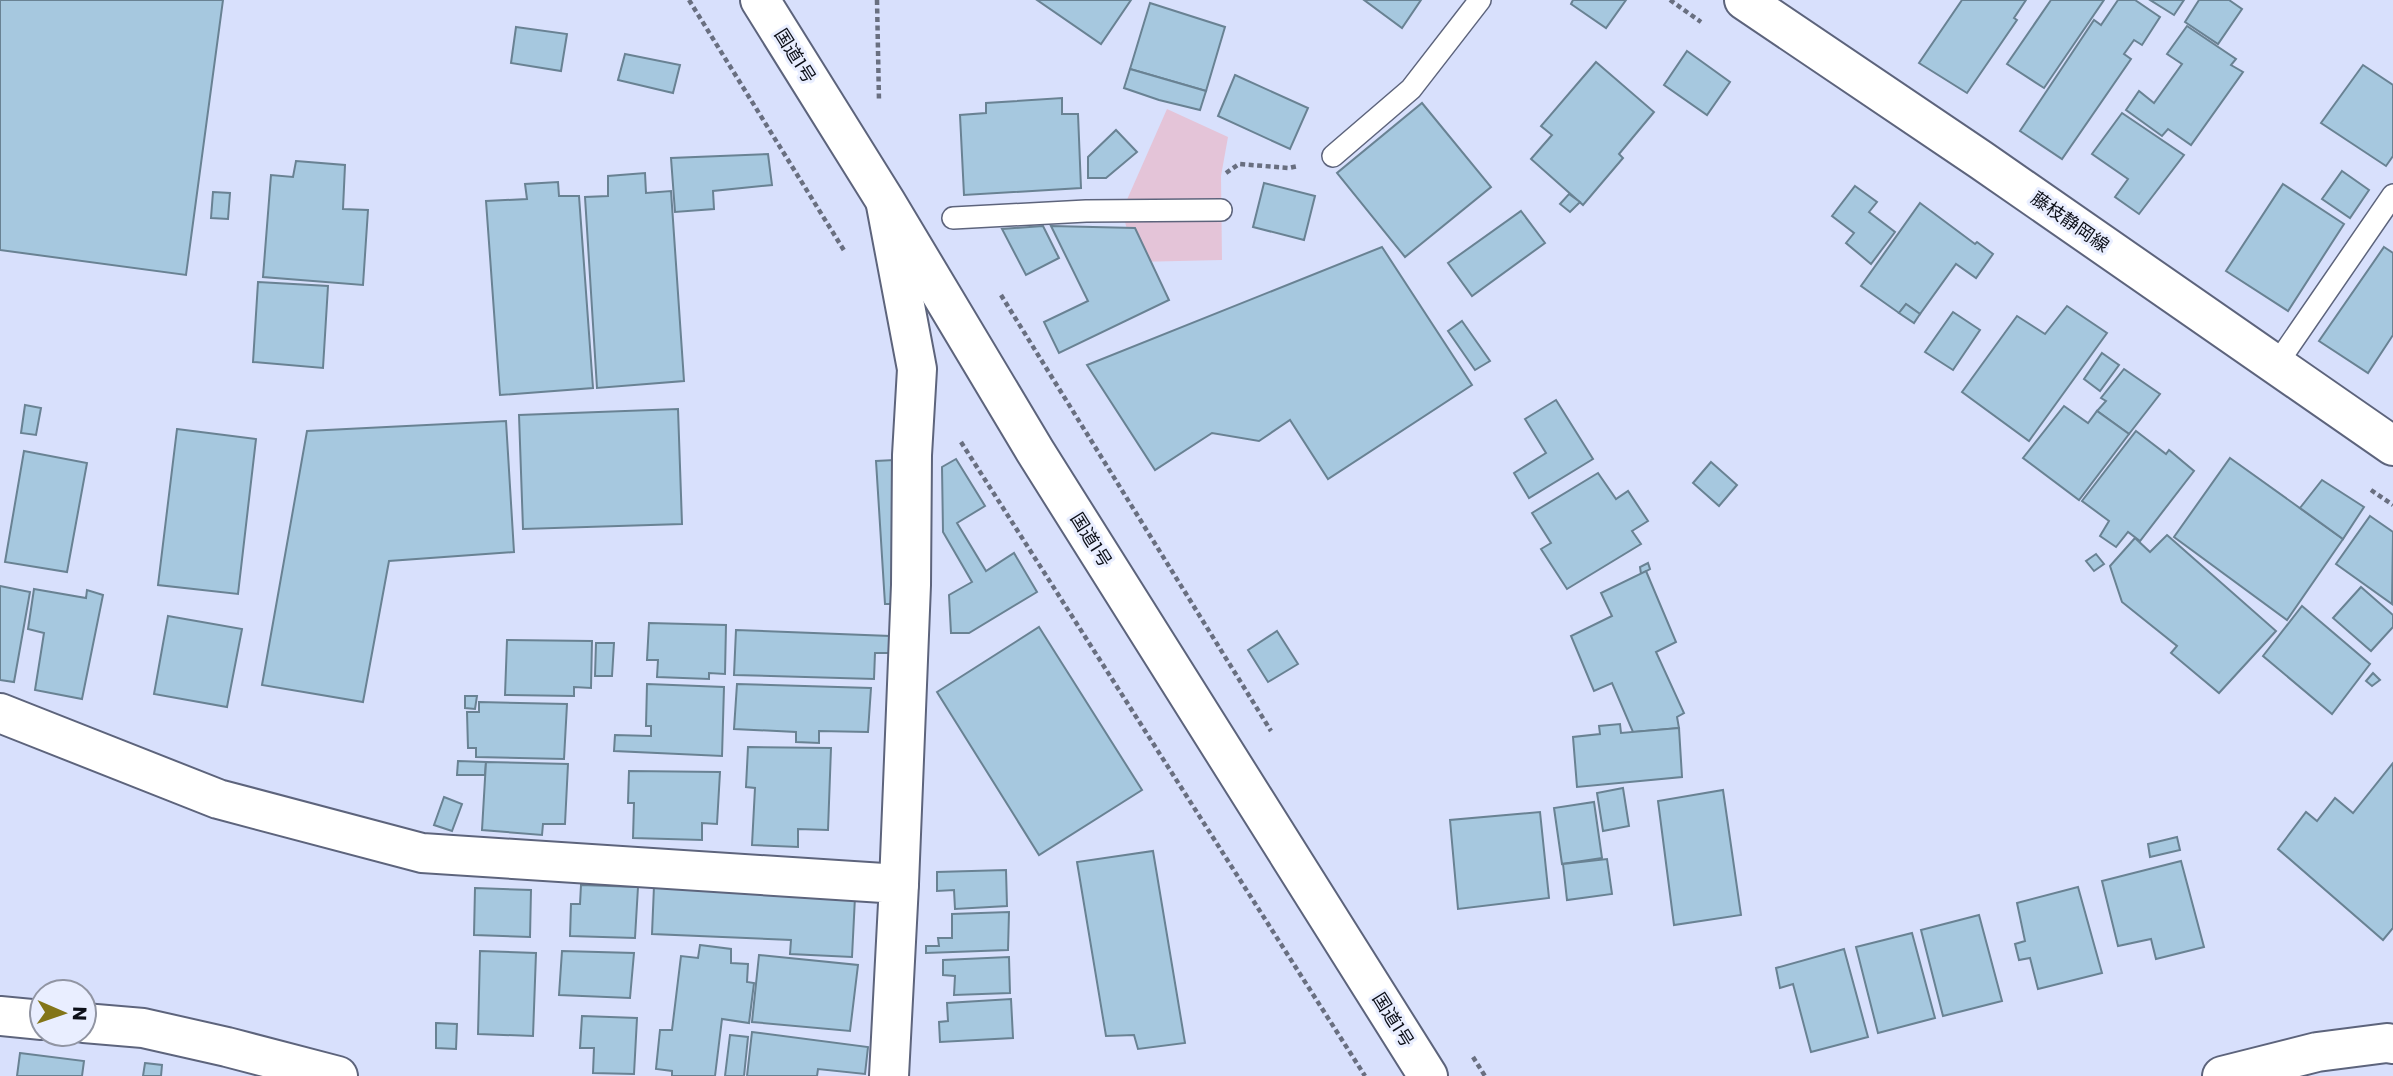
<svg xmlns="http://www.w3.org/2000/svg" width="2393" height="1076" font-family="Poppins,'Noto Sans JP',sans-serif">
<rect width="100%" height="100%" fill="#d8e0fc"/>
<path fill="#e4c4d8" d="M1167 109 1228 137 1221 176 1222 260 1136 262 1122 211Z"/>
<g fill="#a6c8df" stroke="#698293" stroke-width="2">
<path d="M0 0H223L186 275 0 250Z"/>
<path d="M1037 0H1131L1101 44Z"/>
<path d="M1364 0H1421L1402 28Z"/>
<path d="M1573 0H1626L1606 28 1571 4Z"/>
<path d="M1962 0H2026L2014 18 2017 20 1967 93 1919 63Z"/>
<path d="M2051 0H2104L2044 88 2007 64Z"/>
<path d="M2118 0H2135L2160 17 2142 45 2134 40 2124 54 2131 59 2062 159 2020 131 2094 20 2101 25Z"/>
<path d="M2150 0H2184L2174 15Z"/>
<path d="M2199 0H2229L2242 9 2218 44 2185 22Z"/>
<path d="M1150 3 1225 27 1206 91 1130 69Z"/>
<path d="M2187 26 2236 59 2231 65 2243 72 2191 145 2168 129 2162 136 2126 110 2139 91 2154 103 2182 64 2167 54Z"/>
<path d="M516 27 567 34 561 71 511 63Z"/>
<path d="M1687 51 1730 82 1707 115 1664 85Z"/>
<path d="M625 54 680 65 673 93 618 80Z"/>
<path d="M1596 62 1654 112 1619 154 1623 158 1583 205 1531 159 1552 135 1541 126Z"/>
<path d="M2363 65 2393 85V156L2386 166 2321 123Z"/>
<path d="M1130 69 1206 91 1200 110 1159 100 1124 88Z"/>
<path d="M1235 75 1308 108 1290 149 1218 116Z"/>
<path d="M1062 98V114H1078L1081 188 964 195 960 115 986 113V103Z"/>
<path d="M1422 103 1491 187 1405 257 1337 173Z"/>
<path d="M2122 113 2184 155 2139 214 2115 197 2128 179 2092 154Z"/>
<path d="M1116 130 1137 152 1106 178H1088V157Z"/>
<path d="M768 154 772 185 713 191 714 209 675 212 671 158Z"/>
<path d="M296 161 345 165 343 209 368 210 363 285 263 277 271 175 293 177Z"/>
<path d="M2342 171 2369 190 2350 218 2322 199Z"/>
<path d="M645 173 646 193 671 191 684 381 597 388 585 197 608 196V176Z"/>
<path d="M558 182 559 196H579L593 388 500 395 486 201 527 199 525 184Z"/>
<path d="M1264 183 1315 196 1304 240 1253 227Z"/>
<path d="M2283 184 2344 224 2288 311 2226 271Z"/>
<path d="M1855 186 1877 202 1869 212 1895 232 1871 264 1846 243 1854 233 1832 216Z"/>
<path d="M213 192 230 193 228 219 211 218Z"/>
<path d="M1569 194 1580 202 1570 212 1560 204Z"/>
<path d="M1920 203 1975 244 1977 242 1993 254 1976 278 1956 264 1920 314 1906 304 1899 313 1861 286Z"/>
<path d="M1521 211 1545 243 1472 296 1448 263Z"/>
<path d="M1043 226 1059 258 1026 275 1002 229Z"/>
<path d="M1051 226 1135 228 1169 300 1059 353 1044 322 1088 301Z"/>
<path d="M1382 247 1472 385 1328 479 1290 420 1259 441 1212 433 1155 470 1087 365Z"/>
<path d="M2384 247 2393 253V335L2368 373 2319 341Z"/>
<path d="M258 282 328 286 323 368 253 362Z"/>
<path d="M1906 304 1920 314 1914 323 1899 313Z"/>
<path d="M2067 306 2107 333 2029 441 1962 392 2017 316 2045 334Z"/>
<path d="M1953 312 1980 330 1953 370 1925 352Z"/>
<path d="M1462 321 1490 361 1475 370 1448 331Z"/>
<path d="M2102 353 2119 365 2100 391 2084 379Z"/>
<path d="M2124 369 2160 394 2129 434 2097 411 2106 401 2101 398Z"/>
<path d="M1556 400 1593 459 1529 498 1514 473 1546 453 1525 419Z"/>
<path d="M25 405 41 408 36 435 21 433Z"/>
<path d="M2064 406 2088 423 2097 411 2129 434 2079 500 2023 458Z"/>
<path d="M678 409 682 524 523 529 519 415Z"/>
<path d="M506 421 514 552 389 561 363 702 262 685 307 431Z"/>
<path d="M177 429 256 439 238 594 158 585Z"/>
<path d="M2136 431 2166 454 2169 450 2194 471 2140 541 2128 532 2116 547 2100 536 2109 521 2082 501Z"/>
<path d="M24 451 87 463 67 572 5 562Z"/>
<path d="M2230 458 2343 539 2287 620 2174 537Z"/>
<path d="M956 459 985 506 957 523 986 571 1014 553 1037 592 969 633H951L949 595 972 582 943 532 942 467Z"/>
<path d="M894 460 901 604H885L876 461Z"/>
<path d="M1711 462 1737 485 1719 506 1693 483Z"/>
<path d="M1598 473 1616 499 1628 491 1648 521 1632 531 1641 544 1567 589 1541 549 1551 543 1532 513Z"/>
<path d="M2322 480 2364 507 2343 539 2300 508Z"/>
<path d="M2370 516 2393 532 2392 604 2336 564Z"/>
<path d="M2167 535 2276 631 2219 693 2171 653 2177 646 2122 602 2110 566 2135 538 2150 552Z"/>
<path d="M2096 554 2104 564 2094 571 2086 561Z"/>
<path d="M1648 563 1650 569 1641 574 1640 567Z"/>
<path d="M1646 571 1676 642 1656 652 1684 713 1677 717 1679 728 1633 732 1612 683 1594 691 1571 636 1612 616 1601 593Z"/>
<path d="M0 586 30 592 14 682 0 680Z"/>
<path d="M2361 587 2393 615V627L2371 651 2333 618Z"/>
<path d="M34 589 86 598 87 590 103 595 82 699 35 690 44 633 28 629Z"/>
<path d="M2302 606 2370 664 2332 714 2263 656Z"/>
<path d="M168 616 242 629 227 707 154 694Z"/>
<path d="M649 623 726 625 725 674 709 673V679L657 677 658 660H647Z"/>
<path d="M1039 627 1142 790 1039 855 937 692Z"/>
<path d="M736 630 890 636V653H875L874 679 734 675Z"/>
<path d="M1277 631 1298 664 1268 682 1248 650Z"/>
<path d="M507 640 592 641 591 688 574 687V696L505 695Z"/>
<path d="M596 643H614L612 676H595Z"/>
<path d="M2373 673 2380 680 2372 686 2366 681Z"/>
<path d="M647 684 724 687 722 756 614 751 615 735 651 736V726H646Z"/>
<path d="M737 684 871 688 868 732 819 731V743L796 742V732L734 729Z"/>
<path d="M465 696H477L475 709 465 708Z"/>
<path d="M479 702 567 704 564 759 476 757V748H468L467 712H479Z"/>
<path d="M1620 724 1621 733 1679 728 1682 777 1577 787 1573 737 1600 734 1599 726Z"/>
<path d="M748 747 831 748 828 830 798 829V847L752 845 755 788 746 787Z"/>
<path d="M458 761 486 762 485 775H457Z"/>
<path d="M486 762 568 764 565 824H543L542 835 482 830Z"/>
<path d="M2393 763V928L2383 940 2278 849 2306 812 2317 821 2335 798 2353 813Z"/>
<path d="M629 771 720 772 717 824 702 823V840L633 838 634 803H628Z"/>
<path d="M1623 788 1629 826 1603 831 1597 793Z"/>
<path d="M1723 790 1741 915 1674 925 1658 801Z"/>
<path d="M444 797 462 804 452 831 434 825Z"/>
<path d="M1594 802 1602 858 1562 864 1554 808Z"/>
<path d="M1540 812 1549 898 1458 909 1450 820Z"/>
<path d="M2177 837 2180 850 2150 857 2148 844Z"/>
<path d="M1153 851 1185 1043 1138 1049 1134 1035 1106 1036 1077 862Z"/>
<path d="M1607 859 1612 894 1567 900 1563 864Z"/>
<path d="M2181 861 2204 947 2156 959 2151 939 2118 946 2102 881Z"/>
<path d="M1006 870 1007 906 955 909 954 890 937 891V872Z"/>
<path d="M581 885 638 887 635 938 570 936 571 904H580Z"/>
<path d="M654 886 855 897 852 957 790 954 791 940 652 934Z"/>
<path d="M2078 887 2102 973 2038 989 2030 958 2019 960 2015 944 2025 941 2017 903Z"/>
<path d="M475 888 531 890 530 937 474 935Z"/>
<path d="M1009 912 1008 950 926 953V946H939L938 938H952V914Z"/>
<path d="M1979 915 2002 1001 1943 1016 1921 930Z"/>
<path d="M1912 933 1935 1018 1878 1033 1856 947Z"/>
<path d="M700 945 731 949V963L748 964 747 982 754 983 749 1023 722 1019 715 1076H672V1071L656 1069 660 1030H672L681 956 698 958Z"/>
<path d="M1844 949 1868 1037 1811 1052 1793 984 1780 988 1776 968Z"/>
<path d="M480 951 536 953 533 1036 478 1034Z"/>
<path d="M562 951 634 953 630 998 559 995Z"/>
<path d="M759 955 858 965 850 1031 752 1022Z"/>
<path d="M1009 957 1010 993 954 995 955 976 943 975V960Z"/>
<path d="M1011 999 1013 1038 940 1042 939 1022 948 1021 947 1003Z"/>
<path d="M582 1016 637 1018 634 1074 593 1073 594 1048H580Z"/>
<path d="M436 1023 457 1024 456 1049 436 1048Z"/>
<path d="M752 1032 868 1047 865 1074 818 1069 817 1076H747Z"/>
<path d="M730 1035 748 1037 744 1076H725Z"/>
<path d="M20 1053 84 1061 82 1076H17Z"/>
<path d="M145 1063 162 1065 161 1076H143Z"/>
</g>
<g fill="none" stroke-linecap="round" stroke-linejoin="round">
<defs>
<g id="lane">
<path d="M1333 156 1411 89 1480 0"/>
<path d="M953 218 1086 211 1221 210"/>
<path d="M2276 365 2393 195"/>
</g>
<g id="street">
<path d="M886 205 917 369 912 455 911 585 899 884"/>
<path d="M0 713 218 799 422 853 899 884 889 1076"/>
<path d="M0 1016 42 1020"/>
<path d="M84 1023 143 1028 227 1047 338 1076"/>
<path d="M2222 1076 2317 1052 2387 1043 2393 1044"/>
</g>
<path id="secondary" d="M1744 0 1981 160 2393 446"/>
<path id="highway" d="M760 0 886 202 1035 451 1428 1076"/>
</defs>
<use href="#lane" stroke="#5d647c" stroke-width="24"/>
<use href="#street" stroke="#5d647c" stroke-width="42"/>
<use href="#secondary" stroke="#5d647c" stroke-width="42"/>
<use href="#highway" stroke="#5d647c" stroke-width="42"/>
<g stroke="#696f80" stroke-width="4.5" stroke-dasharray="5 3.5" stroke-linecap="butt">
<path d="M689 0 845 252"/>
<path d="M877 0 879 101"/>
<path d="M1670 0 1701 22"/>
<path d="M1226 173 1239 164 1289 168 1298 166"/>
<path d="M1001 295 1271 731"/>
<path d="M961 442 1365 1076"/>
<path d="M2371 490 2393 505"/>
<path d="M1473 1057 1485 1076"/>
</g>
<use href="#lane" stroke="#fff" stroke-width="21"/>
<use href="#street" stroke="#fff" stroke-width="38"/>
<use href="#secondary" stroke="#fff" stroke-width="38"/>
<use href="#highway" stroke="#fff" stroke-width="38"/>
</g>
<g text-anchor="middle" stroke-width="6" stroke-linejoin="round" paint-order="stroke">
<g font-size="18" fill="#0c0f18" stroke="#e9eeff">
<text transform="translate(795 56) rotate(58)" y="6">国道1号</text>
<text transform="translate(2070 222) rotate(35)" y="6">藤枝静岡線</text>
<text transform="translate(1091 540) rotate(58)" y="6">国道1号</text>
<text transform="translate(1393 1020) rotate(58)" y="6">国道1号</text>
</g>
</g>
<g transform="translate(63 1013) rotate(92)"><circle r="33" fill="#e9eeff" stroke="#9195a3" stroke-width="2"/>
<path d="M0-5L12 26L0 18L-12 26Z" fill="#837518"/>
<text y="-10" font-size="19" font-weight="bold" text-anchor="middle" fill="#0c0f18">N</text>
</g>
</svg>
